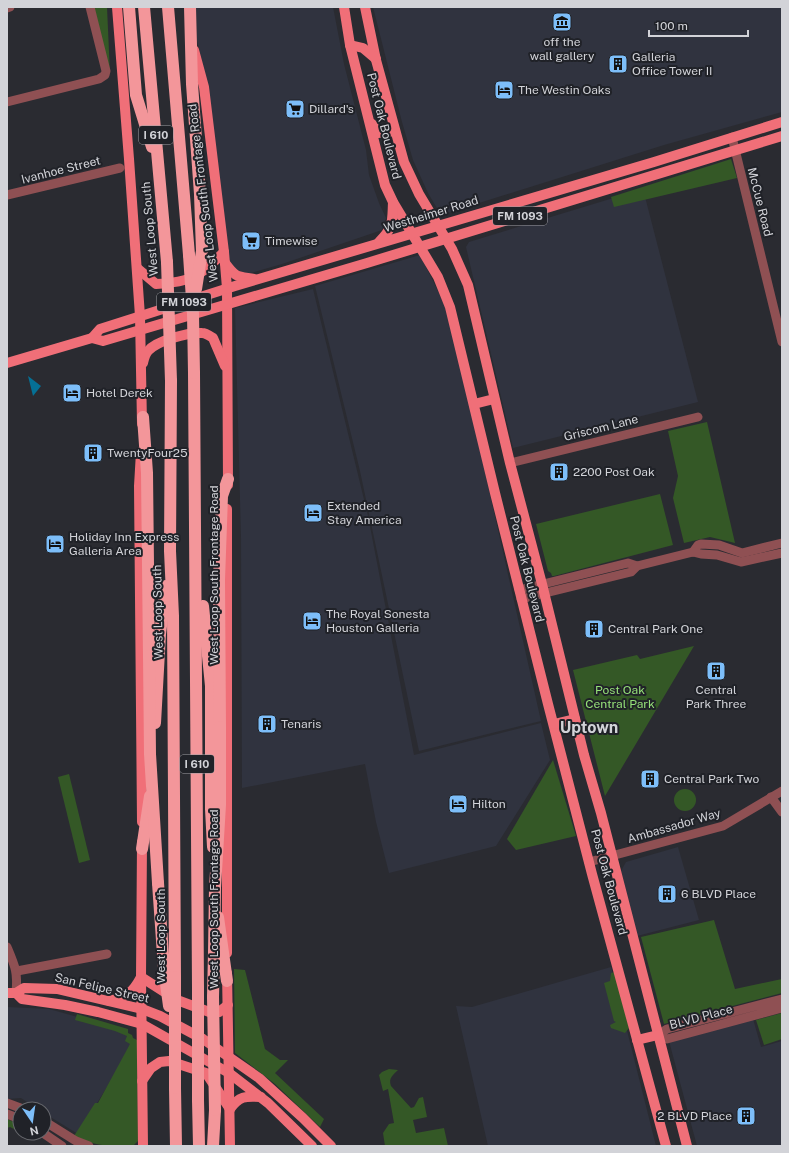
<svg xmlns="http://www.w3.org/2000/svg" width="789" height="1153" font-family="'Public Sans',sans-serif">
<rect width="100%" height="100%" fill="#2a2b31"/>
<g fill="#30333f">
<path d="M196 7H333L344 64 366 150 369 175 379 203 386 218 382 230 282 264 230 279 209 91 197 41Z"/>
<path d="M373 7H782V112L664 145 441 215 428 193 413 160 402 122Z"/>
<path d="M643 189 698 402 513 448 466 247 469 242Z"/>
<path d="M420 255 447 309 456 343 541 721 419 751 360 471 315 286Z"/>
<path d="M313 289 368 516 414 755 541 723 550 760 496 846 389 873 376 822 365 764 242 788 241 537 235 308Z"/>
<path d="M678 847 699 920 637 936 621 871 626 862Z"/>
<path d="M611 967 656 1146H488L456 1006 472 1007Z"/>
<path d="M7 1007 49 1009 124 1030 134 1043 78 1134 44 1113V1109H38L21 1098 7 1099Z"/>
<path d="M753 1019 761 1047 782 1041V1146H697L669 1041Z"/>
</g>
<g fill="#345826">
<path d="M94 7H107L110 74Z"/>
<path d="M731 159 737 178 614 207 611 197Z"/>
<path d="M707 422 735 543 710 537 684 543 673 498 678 476 668 431Z"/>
<path d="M660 494 673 545 554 576H552L551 573 548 571 536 524Z"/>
<path d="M694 646 605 796 573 670 637 655 640 659Z"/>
<path d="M553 760 576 836 516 850 507 839Z"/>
<path d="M69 774 90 860 79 863 58 777Z"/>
<circle cx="685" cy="800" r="11"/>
<path d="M714 920 735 989 782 979V993L664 1024 641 937Z"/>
<path d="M234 969 245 970 265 1049 280 1060H288L275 1073 324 1119 320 1127 275 1084 235 1053Z"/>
<path d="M615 972 629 1028 625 1033 611 1028 610 1025 616 1022 614 1021 604 983 610 981 611 973Z"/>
<path d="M782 1013V1039L764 1045 756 1020Z"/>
<path d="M77 1014 128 1029V1033L132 1035 133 1038 137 1040 138 1141 133 1146C108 1146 97 1147 74 1136L95 1103H98L130 1044 125 1041 127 1036 115 1031 75 1020Z"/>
<path d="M389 1069 398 1070C393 1075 388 1078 391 1086L411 1108 414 1107 419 1098 423 1097 427 1117 413 1120 416 1133 444 1128 448 1146H385L383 1133 389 1124 394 1123 388 1089 383 1091 379 1075 382 1072Z"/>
<path d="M7 1119 20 1125V1132L10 1127 7 1128Z"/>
</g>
<path fill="#057095" d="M28 376 41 386 33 396Z"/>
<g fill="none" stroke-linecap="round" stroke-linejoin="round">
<g stroke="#8f5053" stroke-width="9">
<path d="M7 8 10 7"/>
<path d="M7 102 99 79 105 75 106 71 90 7"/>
<path d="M732 137 782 342"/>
<path d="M7 195 120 168"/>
<path d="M510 463 698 417"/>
<path d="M693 552 698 545 701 544 719 545 742 553 782 543"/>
<path d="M519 590 628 563 637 566"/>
<path d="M521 599 631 572 637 566 693 552 701 554 717 555 741 562 782 553"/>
<path d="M771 797 782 812"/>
<path d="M589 862 723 826 782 791"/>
<path d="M7 947C15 966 18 972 16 993"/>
<path d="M17 971 107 954"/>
<path d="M782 999 667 1029 658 1035 667 1039 782 1008"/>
<path d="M7 1103 23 1109"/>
<path d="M7 1114 20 1119"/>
<path d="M44 1121 76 1141 89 1146"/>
<path d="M43 1133 62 1146"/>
</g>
<g stroke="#f06f78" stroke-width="10">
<path d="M117 7 129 159 140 316 142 424"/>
<path d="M344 7 350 45 385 185 393 202 438 277 450 307 495 493 548 704 592 874 666 1146"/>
<path d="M365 7 376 60 404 162 419 194 452 249 468 285 510 463 542 584 584 755 601 813 687 1146"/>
<path d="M350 45 363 48 376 59"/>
<path d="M194 50 204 87 224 252 227 288 228 485"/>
<path d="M372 124 378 133 395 131"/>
<path d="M379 242C394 227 392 222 393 202"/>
<path d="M225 263C236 278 237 276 254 279"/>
<path d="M137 268 156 284C192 282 199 277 224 252"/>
<path d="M92 338 100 329 235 286 654 162 782 122"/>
<path d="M7 363 92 338 103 341 367 263 782 136"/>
<path d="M143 363C144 359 145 354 148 351 156 341 188 332 202 333 206 333 210 336 213 338L225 366"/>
<path d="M474 404 494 399"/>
<path d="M141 452 139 486 142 822"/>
<path d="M227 509V953"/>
<path d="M554 724 575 719"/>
<path d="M142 842 141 977 143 1146"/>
<path d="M227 973 230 1146"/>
<path d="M141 977 177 1000 212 1013 219 1012 228 1005"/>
<path d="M7 993H16L24 988 57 989 142 1009 160 1016 203 1039 259 1078 303 1118 331 1146"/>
<path d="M16 993 22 999 65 1005 98 1012 142 1024 229 1073 268 1103 312 1146"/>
<path d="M109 1001C127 996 132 994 141 977"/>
<path d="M637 1040 658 1035"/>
<path d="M142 1081 151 1068 160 1062 169 1061 206 1073 230 1109"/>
<path d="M230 1109C239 1096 245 1096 261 1097"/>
</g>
<g stroke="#f3969a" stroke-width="12">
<path d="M129 7 136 95 152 147"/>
<path d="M144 7 167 262"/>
<path d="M168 7 189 255"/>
<path d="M200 194 202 251"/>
<path d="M194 373 198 988"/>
<path d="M171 381 170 551 173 616 175 977"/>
<path d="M143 417 147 473 149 656"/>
<path d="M203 606 211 686V809L213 847"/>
<path d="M155 723 160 634 166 586"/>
<path d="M220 727 219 580 222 496 228 479"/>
<path d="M142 849 150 796"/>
<path d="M158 883 164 969"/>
<path d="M218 917 227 981"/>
<path d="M213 997 214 953"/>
<path d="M175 1088 176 1146"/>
<path d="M198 1100 199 1146"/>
<path d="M213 1146 215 1110"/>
</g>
<g stroke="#f3969a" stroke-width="12">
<path d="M190 7 192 84 200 194"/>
<path d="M189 255 193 314 194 373"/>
<path d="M167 262 171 381"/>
<path d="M196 289 202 251"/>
<path d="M149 656 150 754 158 883"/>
<path d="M214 953 215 888 220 805V727"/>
<path d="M164 969 169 1006"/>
<path d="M198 988V1100"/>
<path d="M213 997 215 1110"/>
<path d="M175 1088V977"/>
</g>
</g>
<defs>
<symbol id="museum-square" viewBox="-11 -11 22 22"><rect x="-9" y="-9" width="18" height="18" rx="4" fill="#7dbef9" stroke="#202228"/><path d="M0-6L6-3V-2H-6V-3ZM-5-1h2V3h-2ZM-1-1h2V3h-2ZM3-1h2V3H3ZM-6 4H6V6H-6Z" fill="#111"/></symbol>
<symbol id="building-square" viewBox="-11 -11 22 22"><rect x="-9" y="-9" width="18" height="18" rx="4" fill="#7dbef9" stroke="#202228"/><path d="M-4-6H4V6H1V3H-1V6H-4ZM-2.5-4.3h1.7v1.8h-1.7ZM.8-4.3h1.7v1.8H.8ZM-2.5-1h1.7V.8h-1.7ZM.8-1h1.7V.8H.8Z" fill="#111"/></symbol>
<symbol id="hotel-square" viewBox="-11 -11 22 22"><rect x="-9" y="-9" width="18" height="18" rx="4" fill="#7dbef9" stroke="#202228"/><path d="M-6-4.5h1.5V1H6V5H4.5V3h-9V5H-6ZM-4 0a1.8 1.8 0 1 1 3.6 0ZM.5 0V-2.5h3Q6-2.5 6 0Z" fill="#111"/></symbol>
<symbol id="supermarket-square" viewBox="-11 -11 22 22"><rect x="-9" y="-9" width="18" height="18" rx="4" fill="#7dbef9" stroke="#202228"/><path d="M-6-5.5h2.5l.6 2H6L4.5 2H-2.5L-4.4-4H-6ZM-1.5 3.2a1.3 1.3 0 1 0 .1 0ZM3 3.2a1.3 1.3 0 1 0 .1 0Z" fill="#111"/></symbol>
</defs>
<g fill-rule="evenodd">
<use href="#museum-square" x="551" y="11" width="22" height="22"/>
<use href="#building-square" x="607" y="53" width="22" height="22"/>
<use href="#hotel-square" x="493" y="79" width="22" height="22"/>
<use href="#supermarket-square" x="284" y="98" width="22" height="22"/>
<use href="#supermarket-square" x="240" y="230" width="22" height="22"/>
<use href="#hotel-square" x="61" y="382" width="22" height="22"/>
<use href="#building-square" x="82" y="442" width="22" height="22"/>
<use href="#building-square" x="548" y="461" width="22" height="22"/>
<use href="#hotel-square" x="302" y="502" width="22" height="22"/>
<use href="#hotel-square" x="44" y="533" width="22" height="22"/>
<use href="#hotel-square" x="301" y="610" width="22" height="22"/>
<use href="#building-square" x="583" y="618" width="22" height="22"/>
<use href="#building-square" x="705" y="660" width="22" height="22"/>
<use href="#building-square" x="256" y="713" width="22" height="22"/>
<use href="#building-square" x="639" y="768" width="22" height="22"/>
<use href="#hotel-square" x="447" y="793" width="22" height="22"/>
<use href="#building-square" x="656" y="883" width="22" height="22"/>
<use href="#building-square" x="735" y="1105" width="22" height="22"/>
</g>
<g text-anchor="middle" stroke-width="4" stroke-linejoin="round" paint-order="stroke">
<g fill="#202228" stroke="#9d9ea3" stroke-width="1">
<rect x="139" y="126" width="34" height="18" rx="3"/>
<rect x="493" y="207" width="54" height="18" rx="3"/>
<rect x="157" y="293" width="54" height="18" rx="3"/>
<rect x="180" y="755" width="34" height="18" rx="3"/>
</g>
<g font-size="11" font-weight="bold" fill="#d2d3d8">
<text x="156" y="139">I 610</text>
<text x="520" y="220">FM 1093</text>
<text x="184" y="306">FM 1093</text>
<text x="197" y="768">I 610</text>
</g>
<g font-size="12" fill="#d2d3d8" stroke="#202228" text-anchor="start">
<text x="562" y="46" text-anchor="middle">off the<tspan x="562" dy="14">wall gallery</tspan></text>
<text x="632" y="61">Galleria<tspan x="632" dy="14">Office Tower II</tspan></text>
<text x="518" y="94">The Westin Oaks</text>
<text x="309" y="113">Dillard's</text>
<text x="265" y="245">Timewise</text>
<text x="86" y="397">Hotel Derek</text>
<text x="107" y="457">TwentyFour25</text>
<text x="573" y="476">2200 Post Oak</text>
<text x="327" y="510">Extended<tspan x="327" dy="14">Stay America</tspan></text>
<text x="69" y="541">Holiday Inn Express<tspan x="69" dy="14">Galleria Area</tspan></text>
<text x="326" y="618">The Royal Sonesta<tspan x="326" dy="14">Houston Galleria</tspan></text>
<text x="608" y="633">Central Park One</text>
<text x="716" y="694" text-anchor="middle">Central<tspan x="716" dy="14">Park Three</tspan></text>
<text x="281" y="728">Tenaris</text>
<text x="664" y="783">Central Park Two</text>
<text x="472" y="808">Hilton</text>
<text x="681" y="898">6 BLVD Place</text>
<text x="732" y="1120" text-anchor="end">2 BLVD Place</text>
</g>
<g font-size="12" fill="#d2d3d8" stroke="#202228">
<text transform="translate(384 126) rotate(76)" y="4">Post Oak Boulevard</text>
<text transform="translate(61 170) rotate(-14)" y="4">Ivanhoe Street</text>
<text transform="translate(203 193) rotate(-97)" y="4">West Loop South Frontage Road</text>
<text transform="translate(760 202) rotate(76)" y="4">McCue Road</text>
<text transform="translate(431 214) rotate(-17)" y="4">Westheimer Road</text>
<text transform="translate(150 229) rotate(-95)" y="4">West Loop South</text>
<text transform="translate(601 428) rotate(-14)" y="4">Griscom Lane</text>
<text transform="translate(527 569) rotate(76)" y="4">Post Oak Boulevard</text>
<text transform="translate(214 575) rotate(-90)" y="4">West Loop South Frontage Road</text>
<text transform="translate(158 612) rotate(-91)" y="4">West Loop South</text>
<text transform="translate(674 826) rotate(-16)" y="4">Ambassador Way</text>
<text transform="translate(609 882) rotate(75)" y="4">Post Oak Boulevard</text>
<text transform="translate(214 899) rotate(-90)" y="4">West Loop South Frontage Road</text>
<text transform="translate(161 936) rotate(-90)" y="4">West Loop South</text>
<text transform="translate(102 988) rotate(13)" y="4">San Felipe Street</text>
<text transform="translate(701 1017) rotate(-15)" y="4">BLVD Place</text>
</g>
<g font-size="12" fill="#96e179" stroke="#202228">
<text x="620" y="694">Post Oak<tspan x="620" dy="14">Central Park</tspan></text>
</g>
<g font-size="16" font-weight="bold" fill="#d2d3d8" stroke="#202228">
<text x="589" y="733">Uptown</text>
</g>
</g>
<rect width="789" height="1153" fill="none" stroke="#d2d3d8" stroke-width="16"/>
<g transform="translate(32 1121) rotate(167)"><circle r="19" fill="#202228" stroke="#67696e"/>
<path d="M0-3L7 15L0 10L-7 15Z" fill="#7dbef9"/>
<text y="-6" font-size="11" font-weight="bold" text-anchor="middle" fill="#d2d3d8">N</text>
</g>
<path d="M649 30v6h99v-6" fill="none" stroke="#d2d3d8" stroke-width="2"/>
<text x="655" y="30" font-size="12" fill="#d2d3d8" stroke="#202228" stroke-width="3" paint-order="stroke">100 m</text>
</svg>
